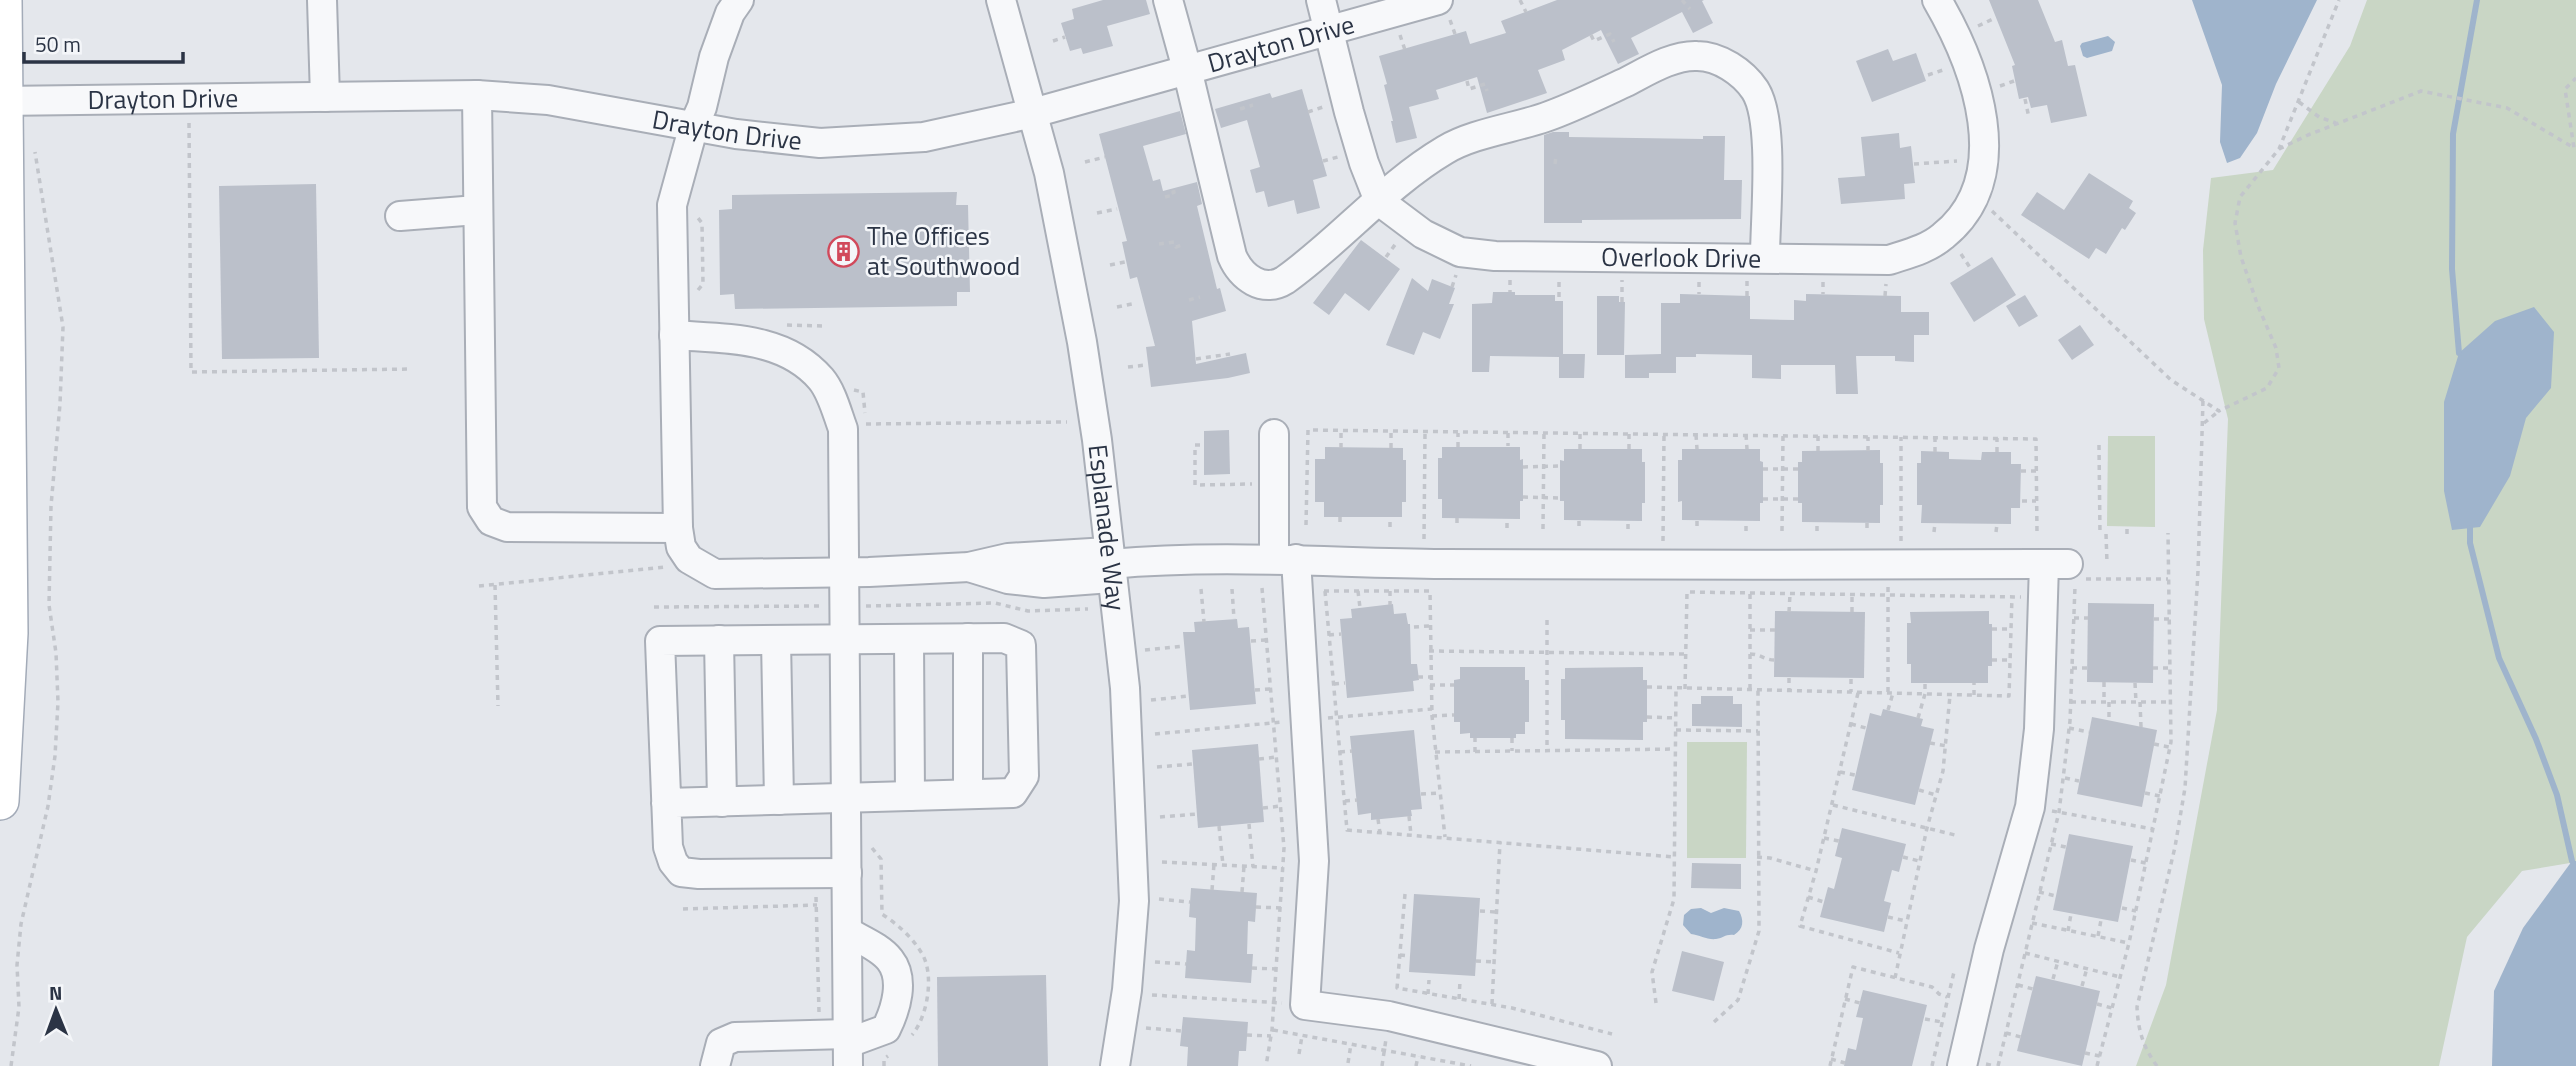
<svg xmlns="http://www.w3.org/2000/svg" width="2576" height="1066" font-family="'Titillium Web',sans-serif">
<rect width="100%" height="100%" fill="#e4e7ec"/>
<g fill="#c9d6c5">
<path d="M2367 0H2576V862L2522 871 2467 937 2439 1066H2136L2166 985 2217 710 2228 419 2204 319 2203 250 2211 178 2273 170 2350 46Z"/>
<path d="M2108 436H2155V527L2107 526Z"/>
<path d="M1687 742H1747L1746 858H1687Z"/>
</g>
<g fill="#9fb4cc">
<path d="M2192 0H2317L2276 84 2257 133 2240 158 2227 163 2220 142 2222 85Z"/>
<path d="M2108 36 2115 42 2112 51 2087 58 2083 56 2080 46 2082 43Z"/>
<path d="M2534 307 2554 332 2551 388 2526 418 2510 476 2480 527 2452 530 2444 491V402L2459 353 2495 321Z"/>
<path d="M2572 861H2576V1066H2492L2494 991 2523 928Z"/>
<path d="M1701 908 1711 913 1724 908 1739 911C1744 920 1744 929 1734 935 1725 934 1724 938 1716 939 1707 940 1700 935 1691 934L1683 925 1684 915 1691 909Z"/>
</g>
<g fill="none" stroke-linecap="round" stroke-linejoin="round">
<g stroke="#9fb4cc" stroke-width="6">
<path d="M2459 353 2452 269 2453 134 2477 0"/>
<path d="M2470 528V543L2499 658 2536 739 2557 795 2572 861"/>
</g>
</g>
<g fill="#bbc0ca">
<path d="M1103 0H1146L1150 14 1107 26 1113 46 1083 54 1081 48 1070 51 1061 23 1074 19 1072 9Z"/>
<path d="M1557 0H1704L1702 1 1713 23 1693 33 1682 12 1631 38 1639 54 1618 64 1601 30 1562 50 1565 60 1538 70 1547 93 1487 113 1477 77 1436 90 1439 99 1409 107 1417 138 1396 143 1391 121H1393L1384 85 1387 84 1379 56 1466 31 1470 44 1506 33 1501 21Z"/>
<path d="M1989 0H2038L2055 42 2062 40 2068 66 2075 65 2087 116 2051 123 2047 105 2031 108 2028 97 2019 99 2012 66 2015 65Z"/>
<path d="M1888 49 1893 61 1916 53 1926 81 1872 102 1856 61Z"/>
<path d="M1302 89 1327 176 1313 180 1320 208 1297 214 1294 200 1268 207 1264 191 1256 193 1250 170 1260 167 1247 120 1221 128 1215 109 1270 93 1272 98Z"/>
<path d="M1180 111 1186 134 1143 146 1153 181 1160 179 1163 191 1197 182 1202 204 1197 206 1217 289 1220 288 1226 311 1192 321 1196 364 1246 353 1250 373 1228 378 1151 387 1146 347 1155 346 1137 277 1130 279 1122 242 1127 241 1099 134Z"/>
<path d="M1553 132H1569V137L1703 139V136H1725L1724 180H1742L1741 219 1582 220V223H1544V135Z"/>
<path d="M1899 133 1900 148 1911 146 1915 183 1904 184 1905 199 1841 204 1838 178 1865 176 1861 137Z"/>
<path d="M2089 173 2133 201 2129 208 2136 213 2125 230 2122 228 2106 254 2096 248 2089 259 2021 215 2037 192 2064 210Z"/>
<path d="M316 184 319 358 222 359 219 186Z"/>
<path d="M957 192 956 205H968L970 292H957V306L735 309 734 294 720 295 719 210 732 209V195Z"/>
<path d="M1361 240 1400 269 1369 311 1345 293 1329 315 1313 303Z"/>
<path d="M1992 257 2016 295 1974 322 1950 283Z"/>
<path d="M1412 278 1428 291 1432 279 1455 288 1449 304H1454L1440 339 1423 332 1414 355 1386 345Z"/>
<path d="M1493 292H1515V295H1555V301H1563V354H1585L1584 378H1559V357L1490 356 1489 372H1472V304L1492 303Z"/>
<path d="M1680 294 1750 296V319L1794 320V300L1806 301V294L1901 296V312H1929V335H1914V362L1895 361V356H1856L1858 394H1836L1835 365H1781V379L1752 378V355L1696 354V357H1676V373H1649V378H1625V355L1661 354V303H1680Z"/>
<path d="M2025 295 2038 316 2019 327 2006 306Z"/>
<path d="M1597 296H1619V302H1625L1624 355H1597Z"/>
<path d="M2080 325 2094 345 2072 360 2058 340Z"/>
<path d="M1229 430 1230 474 1204 475V431Z"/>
<path d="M1325 447 1403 448V460H1406V502H1402V517H1324V502H1315V459H1325Z"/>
<path d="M1442 447H1520V460L1523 459V501H1520V519L1442 518V499H1438V458H1442Z"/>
<path d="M1564 449H1642V462H1645V503H1642V521L1564 520V501H1560V460L1564 461Z"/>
<path d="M1682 449H1760V461L1763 462V503H1760V521L1682 520V501L1678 502V460H1682Z"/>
<path d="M1880 450V463H1883V505H1880V523L1802 522V503H1798V462H1802V451Z"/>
<path d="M1921 451 1949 452V459L1981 460 1982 452H2011V464H2021L2020 508H2011V524L1921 523 1922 505H1917V463H1921Z"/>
<path d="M2088 603 2154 604 2153 683 2087 682Z"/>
<path d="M1393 604 1394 614 1406 613 1408 624H1410L1411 664H1417L1419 680 1413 681 1414 691 1347 698 1340 619 1352 618 1351 609Z"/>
<path d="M1775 611 1865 612 1864 678 1774 677Z"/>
<path d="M1989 611V624H1992V666H1988V683H1911V664H1907V623H1911L1910 612Z"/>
<path d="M1237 619 1238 628 1249 627 1256 704 1190 710 1183 632H1195L1194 622Z"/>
<path d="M1460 667H1525V680H1529V722H1525V734H1516V738H1470V733L1460 734V722H1454V680L1460 679Z"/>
<path d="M1643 667V680H1647V722H1643V740L1565 739V720H1561V679H1565V668Z"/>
<path d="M1701 696H1733V704H1742V727L1692 726V704H1701Z"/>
<path d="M1883 709 1923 719 1921 726 1934 729 1915 805 1852 790 1870 713 1881 716Z"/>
<path d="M2092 717 2157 730 2142 807 2077 794Z"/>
<path d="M1414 730 1422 809 1411 810 1412 816 1371 820V813L1358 815 1350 736Z"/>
<path d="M1258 744 1264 822 1198 828 1192 750Z"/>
<path d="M1842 828 1906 844 1899 872 1892 870 1884 901 1891 903 1884 932 1820 917 1828 887 1834 889 1842 858 1835 856Z"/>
<path d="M2069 834 2133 846 2118 922 2053 910Z"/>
<path d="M1692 863 1741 864V889L1691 888Z"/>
<path d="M1191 888 1257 893 1255 922 1248 921 1247 954H1253L1251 983 1185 978 1187 950 1195 951 1196 918 1189 917Z"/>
<path d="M1414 894 1480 898 1475 976 1409 972Z"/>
<path d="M1682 951 1724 962 1714 1001 1672 991Z"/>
<path d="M1046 975 1048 1066H938L937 977Z"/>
<path d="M2036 976 2100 991 2082 1066 2017 1051Z"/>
<path d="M1863 990 1927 1005 1912 1066H1844L1848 1048 1856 1050 1863 1018 1856 1017Z"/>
<path d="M1183 1017 1248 1022 1246 1051H1239L1238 1066H1187L1188 1047 1180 1046Z"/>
</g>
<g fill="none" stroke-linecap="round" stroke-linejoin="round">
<defs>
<g id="minor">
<path d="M322 0 325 97"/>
<path d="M739 0 730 13 714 57 702 107 694 125 672 205 678 528 681 547 689 559 715 574 869 572 969 567 1008 558 1108 552"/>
<path id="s1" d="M1001 0 1049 173 1082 342 1097 440 1125 688 1134 901 1127 990 1115 1066"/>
<path d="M1168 0 1187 69 1232 256C1241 277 1263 294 1285 280 1341 240 1386 185 1445 150 1473 133 1515 128 1546 117 1572 108 1598 95 1624 83 1646 72 1672 55 1697 56 1719 56 1743 72 1755 90 1775 121 1765 217 1765 257"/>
<path id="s2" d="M1321 0 1349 112 1364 163 1379 201 1423 234 1460 252 1495 256 1889 260C1907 254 1928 249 1943 236 2017 177 1976 67 1937 0"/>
<path d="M477 95 482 507 491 521 507 527 678 528"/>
<path id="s3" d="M0 101 477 95 548 100 736 134 820 143 924 137 1033 113 1438 0"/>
<path d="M400 216 477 210"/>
<path d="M674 335C726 339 784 336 821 379 832 392 837 413 843 429L848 1066"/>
<path d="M1274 559V434"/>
<path d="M1296 559 1314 861 1305 1005 1389 1016 1597 1066"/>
<path d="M1110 564C1221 554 1332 563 1443 564 1651 565 1860 565 2068 564"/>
<path d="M969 567 1008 579 1044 583 1111 578"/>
<path d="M909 639 910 796"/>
<path d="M719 640 722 802"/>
<path d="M776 640 779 800"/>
<path d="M968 794V638"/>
<path d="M666 803 1013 793 1024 776 1021 645 1004 638 660 641 668 847 673 862 681 872 699 874 847 873"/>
<path d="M848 932C861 940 880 947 890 960 905 979 896 1009 886 1029L848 1043"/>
<path d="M715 1066 721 1043 735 1037 848 1034"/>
<path d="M1962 1066 1989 949 2030 807 2039 729 2044 564"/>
</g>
<path id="major" d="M0 801 9 633 3 0"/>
</defs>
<use href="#minor" stroke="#a9aeb7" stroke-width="32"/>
<use href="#major" stroke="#a3abb8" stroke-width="40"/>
<g stroke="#c2c5cb" stroke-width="3.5" stroke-dasharray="5 5" stroke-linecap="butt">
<path d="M1520 0 1526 12"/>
<path d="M1682 0 1690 9"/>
<path d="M1450 20 1455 34"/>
<path d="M1978 26 1993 19"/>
<path d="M1400 35 1405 50"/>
<path d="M1591 35 1594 41 1610 34 1614 42"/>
<path d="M1053 41 1065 37"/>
<path d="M1928 75 1943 70"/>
<path d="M1467 81 1469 89 1485 84 1487 91"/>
<path d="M2000 86 2014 81"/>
<path d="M2025 99 2029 118"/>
<path d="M2299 102 2319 117 2336 123"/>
<path d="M1240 109 1253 105"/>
<path d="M1308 112 1323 107"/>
<path d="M189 123 191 372 412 369"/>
<path d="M2279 149 2308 135 2421 91 2507 108 2574 148 2565 89 2576 78"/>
<path d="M1323 161 1338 157"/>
<path d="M1085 162 1105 157"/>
<path d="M1555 164 1556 156"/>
<path d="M1914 164 1957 161"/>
<path d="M1165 197 1174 195 1173 192 1178 191"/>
<path d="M1992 211 2171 380 2219 411 2267 388 2279 368 2276 348 2258 306 2241 257 2235 223 2240 197 2279 149 2339 0"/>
<path d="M1097 213 1117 209"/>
<path d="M1159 244 1174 242 1176 247 1182 245"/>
<path d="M1961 254 1971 269"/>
<path d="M1386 257 1397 242"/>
<path d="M1110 265 1125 262"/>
<path d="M1510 280V292"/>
<path d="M1559 282V301"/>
<path d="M1699 282V294"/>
<path d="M1823 282V294"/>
<path d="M1452 287 1456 275"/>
<path d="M698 290 703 284 702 223 698 218"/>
<path d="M1747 296V281"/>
<path d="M1885 296 1886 284"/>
<path d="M1189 300 1200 297"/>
<path d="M1622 302V280"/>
<path d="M1117 307 1132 304"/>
<path d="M787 325 823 326"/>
<path d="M1196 359 1230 354"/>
<path d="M1128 367 1146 365"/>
<path d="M854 390 863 392 865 413"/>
<path d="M2204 423 2219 411"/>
<path d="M866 424 1067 422"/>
<path d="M1508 433V446"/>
<path d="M1696 435 1697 449"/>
<path d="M1746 435 1747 449"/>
<path d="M1200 445H1195V485L1252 484"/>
<path d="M2099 445 2100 534"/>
<path d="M1458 447V433"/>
<path d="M1341 448V431"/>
<path d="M1391 448V433"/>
<path d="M1580 449V434"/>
<path d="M1629 449V434"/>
<path d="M1818 451V436"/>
<path d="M1868 451V437"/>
<path d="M1935 452V437"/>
<path d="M1997 452V438"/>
<path d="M1523 467 1560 466"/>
<path d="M1763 469H1798"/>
<path d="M2021 471H2036"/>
<path d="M1523 497 1560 498"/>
<path d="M1763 499H1798"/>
<path d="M2022 501H2036"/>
<path d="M1340 517V526"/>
<path d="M1457 518V528"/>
<path d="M1579 521V529"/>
<path d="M1697 521V530"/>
<path d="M1867 523V531"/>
<path d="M1306 525 1308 430 2036 439 2037 533"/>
<path d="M1390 527V517"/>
<path d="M1507 528V519"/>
<path d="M1543 529 1544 433"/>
<path d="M1628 529V521"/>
<path d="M1746 531V521"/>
<path d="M1782 531 1783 435"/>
<path d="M1817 531V522"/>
<path d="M1934 532 1935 523"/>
<path d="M1996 532 1997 524"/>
<path d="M2106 534 2107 563"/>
<path d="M2127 534V527"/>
<path d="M1424 539 1425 433"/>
<path d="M1663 541 1664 434"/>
<path d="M1901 541V437"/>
<path d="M2086 579H2168"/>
<path d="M495 585 498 706"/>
<path d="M479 586 665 567"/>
<path d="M1888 587V693"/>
<path d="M1262 588 1284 848 1272 1030 1266 1066"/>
<path d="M1201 589 1204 622"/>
<path d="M1232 589 1234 619"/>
<path d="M1324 591H1430L1432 716 1445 837"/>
<path d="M1325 591 1347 830 1674 857"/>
<path d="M1358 591 1360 608"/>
<path d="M1390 591V605"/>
<path d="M866 606 995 603 1028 611 1088 609"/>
<path d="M654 607 820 606"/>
<path d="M1789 612 1790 594"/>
<path d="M1852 612V595"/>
<path d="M2074 618H2088"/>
<path d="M2154 619H2169"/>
<path d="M1547 620V751"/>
<path d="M1414 627 1429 626"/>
<path d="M1992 629H2011"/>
<path d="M1750 630H1775"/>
<path d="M1329 635 1341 634"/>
<path d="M1251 641 1266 640"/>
<path d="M1145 650 1184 646"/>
<path d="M1429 651 1686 654"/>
<path d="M1750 654C1760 654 1765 660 1774 660"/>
<path d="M1992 660H2010"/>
<path d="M2072 668H2087"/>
<path d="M2153 668H2170"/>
<path d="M1418 677H1430"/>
<path d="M1789 678V690"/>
<path d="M1851 679V692"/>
<path d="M2104 682V701"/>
<path d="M2135 683 2136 702"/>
<path d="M1334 684 1345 683"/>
<path d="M1430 685H1454"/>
<path d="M1647 687 2009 696 2012 596"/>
<path d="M1685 689 1687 592 2021 597"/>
<path d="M1750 689V593"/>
<path d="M1255 690 1270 689"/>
<path d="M1858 693 1816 871 1800 926 1899 953"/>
<path d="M1974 695V683"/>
<path d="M1151 700 1189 696"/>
<path d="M2071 702H2170"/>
<path d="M2109 702V721"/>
<path d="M2140 702 2141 727"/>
<path d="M1888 710 1893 693"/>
<path d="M1432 716 1454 715"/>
<path d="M1647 717 1676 718"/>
<path d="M1328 718 1432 709"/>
<path d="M1918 718 1925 694V683"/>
<path d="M1851 724 1866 728"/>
<path d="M2069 728 2089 732"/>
<path d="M1676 730 1758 731"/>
<path d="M1155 734 1282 722"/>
<path d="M1512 738V751"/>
<path d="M1930 743 1947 746"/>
<path d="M2154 744 2169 747"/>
<path d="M1340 752 1352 751"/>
<path d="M1435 752 1675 749"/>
<path d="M1475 752V738"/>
<path d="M1259 759 1277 757"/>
<path d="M1157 767 1193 764"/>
<path d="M1840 772 1855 775"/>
<path d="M2065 778 2079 781"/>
<path d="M1919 790 1936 795"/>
<path d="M2145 793 2160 796"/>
<path d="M1421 794 1440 793"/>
<path d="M1345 801 1357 800"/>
<path d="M1833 805 1955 835"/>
<path d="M1263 808 1281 806"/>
<path d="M2052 811 2153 829"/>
<path d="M1409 816 1411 835"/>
<path d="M1160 817 1197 814"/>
<path d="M1378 819 1380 833"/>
<path d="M1249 824 1253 867"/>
<path d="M1219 826 1223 865"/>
<path d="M1824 838 1839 841"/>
<path d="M2051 844 2066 847"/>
<path d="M872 848 881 859 882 914C897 924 911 936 921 952 935 973 928 1016 912 1035"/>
<path d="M1757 857 1770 858 1816 871"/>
<path d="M1903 857 1919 861"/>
<path d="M2131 860 2146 863"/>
<path d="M1162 862 1283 868"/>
<path d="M1212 890 1214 864"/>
<path d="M1242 892 1244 866"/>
<path d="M2039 892 2056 896"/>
<path d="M1405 894 1397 988 1512 1008 1612 1034"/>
<path d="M816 897 819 1012"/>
<path d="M1808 897 1824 902"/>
<path d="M1159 899 1190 902"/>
<path d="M1256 907 1281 908"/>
<path d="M2122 908 2136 911"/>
<path d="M683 909 817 905"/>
<path d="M1480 911 1496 912"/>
<path d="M1888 917 1906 921"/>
<path d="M2032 923 2129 943"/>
<path d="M2068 931 2071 914"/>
<path d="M2098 936 2101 920"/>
<path d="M2025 953 2120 977"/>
<path d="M1400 955 1410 956"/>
<path d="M1476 961 1494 962"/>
<path d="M1155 962 1186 964"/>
<path d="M1252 968 1276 969"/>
<path d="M1895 978 1927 828 1943 771 1950 695"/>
<path d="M2053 979 2058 961"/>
<path d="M2018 985 2033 989"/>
<path d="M2082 986 2087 968"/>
<path d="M1428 994 1429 980"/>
<path d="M1152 995 1282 1003"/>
<path d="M1459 999 1460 981"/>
<path d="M1845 999 1860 1003"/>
<path d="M1656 1003 1652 972 1674 899 1676 688"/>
<path d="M1492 1004 1500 842"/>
<path d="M2097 1004 2112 1008"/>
<path d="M1925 1019 1942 1022"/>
<path d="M1714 1022 1738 1000 1759 931 1758 690"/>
<path d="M1146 1028 1181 1031"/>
<path d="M1273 1030 1471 1066"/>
<path d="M2006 1033 2021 1037"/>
<path d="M1247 1035 1271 1036"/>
<path d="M2085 1053 2100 1056"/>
<path d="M1299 1054 1302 1036"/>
<path d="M1831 1059 1845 1063"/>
<path d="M1348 1063 1351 1044"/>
<path d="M1986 1064 1995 1066"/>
<path d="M11 1066 19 1007 17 965 21 924 48 806 55 756 58 702 56 653 49 605 51 506 60 404 63 327 35 152"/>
<path d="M884 1066V1059L888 1056"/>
<path d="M1382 1066 1386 1039"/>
<path d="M1416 1066 1418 1056"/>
<path d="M1830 1066 1853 967 1932 987 1939 994 1947 997"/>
<path d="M1932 1066 1954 972"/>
<path d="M1998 1066 2059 812 2070 721 2075 586"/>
<path d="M2097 1066 2129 943 2171 742 2168 533"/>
<path d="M2157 1066C2143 1047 2138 1030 2137 1007L2175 847 2185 788 2198 571 2203 400"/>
</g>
<use href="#minor" stroke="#f7f8fa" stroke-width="28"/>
<use href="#major" stroke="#fff" stroke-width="37"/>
</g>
<defs>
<symbol id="building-ring" viewBox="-11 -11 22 22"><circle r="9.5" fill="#f4f6f9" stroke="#d1495b" stroke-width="1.5"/><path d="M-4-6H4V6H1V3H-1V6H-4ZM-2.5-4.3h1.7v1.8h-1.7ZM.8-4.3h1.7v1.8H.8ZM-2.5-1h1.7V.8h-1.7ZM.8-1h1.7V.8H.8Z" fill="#d1495b"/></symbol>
</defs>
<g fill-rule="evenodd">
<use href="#building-ring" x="826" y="234" width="35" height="35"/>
</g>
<g text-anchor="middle" stroke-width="5" stroke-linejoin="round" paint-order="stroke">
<g font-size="26" fill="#2b3445" stroke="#f4f6f9">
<text dy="9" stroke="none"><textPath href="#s3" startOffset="1297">Drayton Drive</textPath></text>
<text dy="9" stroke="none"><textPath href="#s3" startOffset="163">Drayton Drive</textPath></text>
<text dy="9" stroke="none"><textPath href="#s3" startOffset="730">Drayton Drive</textPath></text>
<text dy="9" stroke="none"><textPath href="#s2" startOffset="527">Overlook Drive</textPath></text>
<text dy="9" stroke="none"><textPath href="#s1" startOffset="539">Esplanade Way</textPath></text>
</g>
<g font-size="26" fill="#2b3445" stroke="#f4f6f9" text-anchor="start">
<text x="867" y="245">The Offices<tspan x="867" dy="30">at Southwood</tspan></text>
</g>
</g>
<g transform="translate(56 1010) rotate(359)" stroke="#f4f6f9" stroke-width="5" paint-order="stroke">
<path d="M0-5L12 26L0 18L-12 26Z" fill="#2b3445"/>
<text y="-10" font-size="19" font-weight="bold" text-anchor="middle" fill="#2b3445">N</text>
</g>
<path d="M24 52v10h159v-10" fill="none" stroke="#2b3445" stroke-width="3.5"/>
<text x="35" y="52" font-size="21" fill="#2b3445" stroke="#f4f6f9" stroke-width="5" paint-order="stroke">50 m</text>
</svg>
